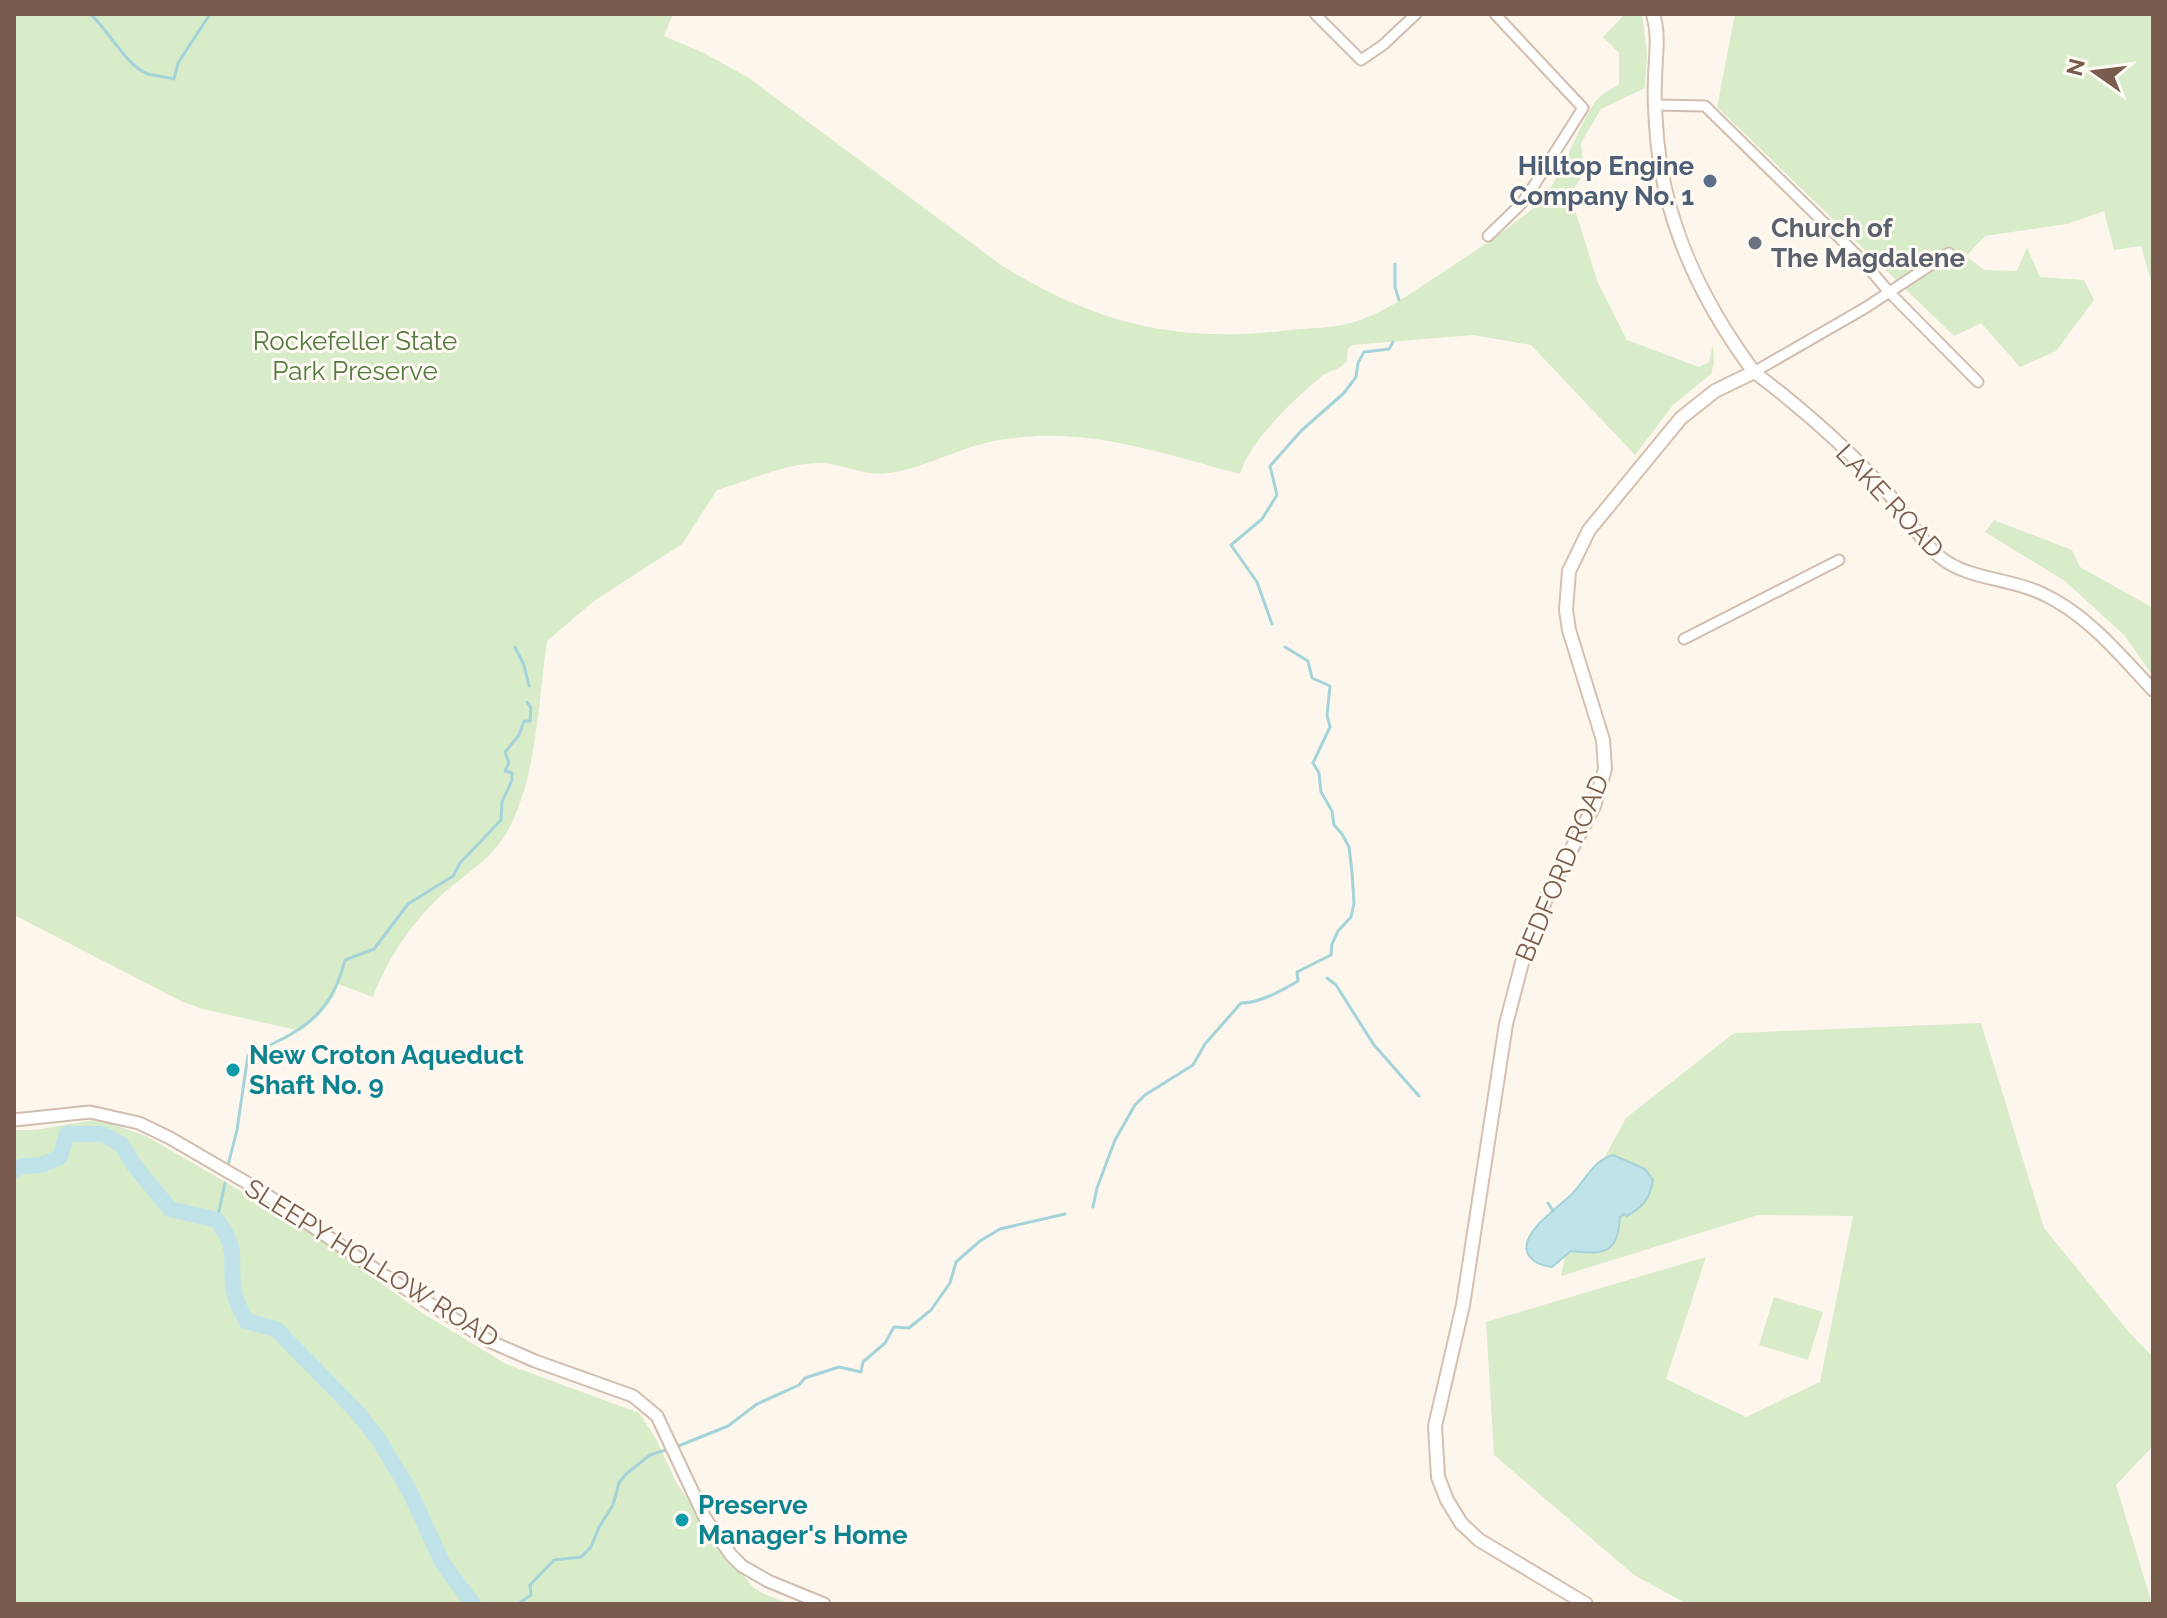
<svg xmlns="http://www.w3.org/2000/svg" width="2167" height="1618" font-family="Raleway,sans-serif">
<rect width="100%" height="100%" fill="#fdf6ec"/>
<g fill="#d8ecc9">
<path d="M14 14H673L664 36 704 53 749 78 1001 265C1096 324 1178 344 1290 330 1310 328 1332 328 1351 323 1380 315 1405 297 1431 280 1465 258 1498 236 1530 211 1561 187 1573 134 1595 102 1601 94 1612 89 1619 84V53L1603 37 1625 14H1642L1647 53 1645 88 1601 109 1581 143 1584 173 1573 190 1575 210 1598 283 1627 340 1699 367 1709 362 1713 344 1714 363 1711 374 1673 405 1635 455 1531 345 1473 335 1352 345 1348 349 1347 361C1337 372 1331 369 1321 377 1295 398 1249 442 1240 474 1156 452 1082 424 994 441 958 448 925 468 889 473 866 477 846 465 823 463 789 462 750 480 717 490L682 544 594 601 547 641C538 702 537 784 504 837 489 860 466 874 446 891 413 920 389 956 373 997L338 984C335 1001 315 1021 301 1031L203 1009 183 1002 14 915Z"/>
<path d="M1735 14H2153V288L2141 246 2114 250 2104 211 2067 224 1985 236 1966 256 1984 270 2017 271 2027 247 2040 277 2084 280 2094 300 2056 351 2020 367 1981 323 1954 336 1717 107Z"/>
<path d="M1994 520 2072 550 2080 567 2153 608V676L2124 635 2065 581 1985 532Z"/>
<path d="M1981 1023 2044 1228 2127 1330 2153 1357V1446L2116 1485 2152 1604H1687L1634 1575 1494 1455 1486 1322 1706 1257 1666 1379 1746 1417 1820 1382 1853 1216 1758 1215 1561 1276 1573 1215 1626 1118 1734 1033Z"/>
<path d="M93 1120 106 1122 146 1136 301 1226 421 1312 506 1364 639 1413 656 1439 676 1482 712 1537 752 1586 762 1593 789 1604H14V1130H35Z"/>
<path d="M1774 1297 1823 1312 1808 1360 1759 1345Z"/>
</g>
<path fill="#bfe3e8" stroke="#a5d3da" stroke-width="2" d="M1613 1155 1645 1169 1653 1180C1650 1198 1643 1207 1627 1216L1624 1214 1620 1217C1618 1253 1605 1255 1571 1251L1552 1267C1544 1266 1535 1264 1530 1257 1513 1236 1561 1206 1573 1193 1586 1179 1593 1161 1613 1155Z"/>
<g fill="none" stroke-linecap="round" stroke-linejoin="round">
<g stroke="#a5d3da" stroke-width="3">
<path d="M90 14C109 30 126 66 148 74 156 76 166 77 174 79L178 63 210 14"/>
<path d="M1395 264V287L1399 300"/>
<path d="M1272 624 1257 582 1231 545 1262 519 1277 495 1270 466 1302 430 1344 393 1356 377 1358 363 1364 352 1389 349 1393 342"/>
<path d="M515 647 524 665 529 686"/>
<path d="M1327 978 1336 985 1374 1045 1419 1096"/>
<path d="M228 1165 237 1130 248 1055C256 1051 264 1048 272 1044 312 1026 334 1004 345 960L374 949 408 904 453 876 460 863 501 820 502 802 512 780V773L505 771 509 763 505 752 519 735 524 721H530L531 708 527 702"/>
<path d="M1548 1203 1553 1211"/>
<path d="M1093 1207 1097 1188 1115 1140 1135 1105 1145 1095 1193 1065 1205 1044 1241 1003C1260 1003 1281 991 1298 981L1297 972 1331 955 1332 944 1338 931 1351 917 1354 903 1352 872 1349 847 1342 834 1334 825 1332 811 1321 792 1319 773 1313 763 1330 727 1327 715 1330 686 1312 678 1308 661 1285 647"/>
<path d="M217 1220 225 1183"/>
<path d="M676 1447 728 1426 757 1404 799 1385 805 1378 839 1367 861 1372 863 1362 885 1343 894 1327 909 1328 931 1310 950 1283 956 1262 980 1241 1000 1229 1065 1214"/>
<path d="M518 1604 531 1595 530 1585 554 1560 581 1557 591 1547 599 1527 613 1505 619 1483 626 1474 650 1455 669 1449"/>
</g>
<path stroke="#bfe3e8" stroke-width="16" d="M14 1171 22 1166 41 1165 60 1157 67 1134H102L121 1144 133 1164 170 1209 217 1220C242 1254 227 1262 235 1296 237 1305 243 1313 246 1321L276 1329 357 1412 379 1440 410 1492 443 1564 473 1604"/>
<defs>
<g id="minor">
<path d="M1315 14 1361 60 1383 45 1416 14"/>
<path d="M1656 105 1705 106 1861 259 1889 292 1978 382"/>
<path d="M1488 236 1521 204 1533 187 1583 108 1495 14"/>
<path d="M1754 372 1865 308 1949 253"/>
<path d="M1684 639 1839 560"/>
</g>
<g id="tertiary">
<path d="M1754 372C1799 406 1848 449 1886 491 1905 511 1918 539 1940 557 1968 580 2011 578 2043 594 2088 615 2120 655 2153 690"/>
<path d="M14 1120 90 1112 139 1123 170 1138 261 1191 382 1274 489 1341 535 1361 633 1396 657 1416 705 1518 731 1555 742 1566 768 1581 824 1604"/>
</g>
<path id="secondary" d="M1586 1604 1479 1540 1461 1523 1447 1500 1438 1477 1435 1426 1463 1305 1506 1024 1523 959 1547 896 1594 806 1605 769 1603 740 1569 630 1566 610 1569 571 1589 530 1681 418 1715 391 1754 372C1699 298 1661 217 1656 124 1655 110 1654 95 1655 81 1655 58 1660 37 1653 14"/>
</defs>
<use href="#minor" stroke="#d1beb0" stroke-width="13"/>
<use href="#tertiary" stroke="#d1beb0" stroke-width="15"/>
<use href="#secondary" stroke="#d6c0b0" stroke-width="16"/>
<use href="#minor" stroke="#fff" stroke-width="9"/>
<use href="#tertiary" stroke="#fff" stroke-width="11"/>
<use href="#secondary" stroke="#fff" stroke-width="12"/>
</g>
<circle fill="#5c6f8a" stroke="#fffaf3" stroke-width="3" cx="1710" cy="181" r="8"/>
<circle fill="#6b7280" stroke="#fffaf3" stroke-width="3" cx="1755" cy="243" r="8"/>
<g fill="#0f9aa8" stroke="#fffaf3" stroke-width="3">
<circle cx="233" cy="1070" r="8"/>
<circle cx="682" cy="1520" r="8"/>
</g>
<g text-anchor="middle" stroke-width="6" stroke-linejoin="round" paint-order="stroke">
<g font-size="26" font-weight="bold" fill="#4e5e75" stroke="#fffaf3" text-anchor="end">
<text x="1694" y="175">Hilltop Engine<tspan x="1694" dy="30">Company No. 1</tspan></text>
</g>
<g font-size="26" font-weight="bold" fill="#5b616d" stroke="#fffaf3" text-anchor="start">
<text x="1771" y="237">Church of<tspan x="1771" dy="30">The Magdalene</tspan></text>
</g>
<g font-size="26" fill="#537a41" stroke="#fffaf3">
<text x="355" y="350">Rockefeller State<tspan x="355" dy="30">Park Preserve</tspan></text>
</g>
<g font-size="26" fill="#7a5c4d" stroke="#fffaf3">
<text transform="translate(1890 501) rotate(47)" y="9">LAKE ROAD</text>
<text transform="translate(1562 868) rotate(-67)" y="9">BEDFORD ROAD</text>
<text transform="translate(372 1263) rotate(32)" y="9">SLEEPY HOLLOW ROAD</text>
</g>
<g font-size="26" font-weight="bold" fill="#0d838f" stroke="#fffaf3" text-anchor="start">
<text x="249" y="1064">New Croton Aqueduct<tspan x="249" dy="30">Shaft No. 9</tspan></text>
<text x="698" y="1514">Preserve<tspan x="698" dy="30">Manager's Home</tspan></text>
</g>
</g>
<rect width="2167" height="1618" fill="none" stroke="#7a5c4d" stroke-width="32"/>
<g transform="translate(2095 72) rotate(284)" stroke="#fffaf3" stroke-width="6" paint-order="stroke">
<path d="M0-6L14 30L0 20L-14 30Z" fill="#7a5c4d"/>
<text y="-12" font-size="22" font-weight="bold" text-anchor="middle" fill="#7a5c4d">N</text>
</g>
</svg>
